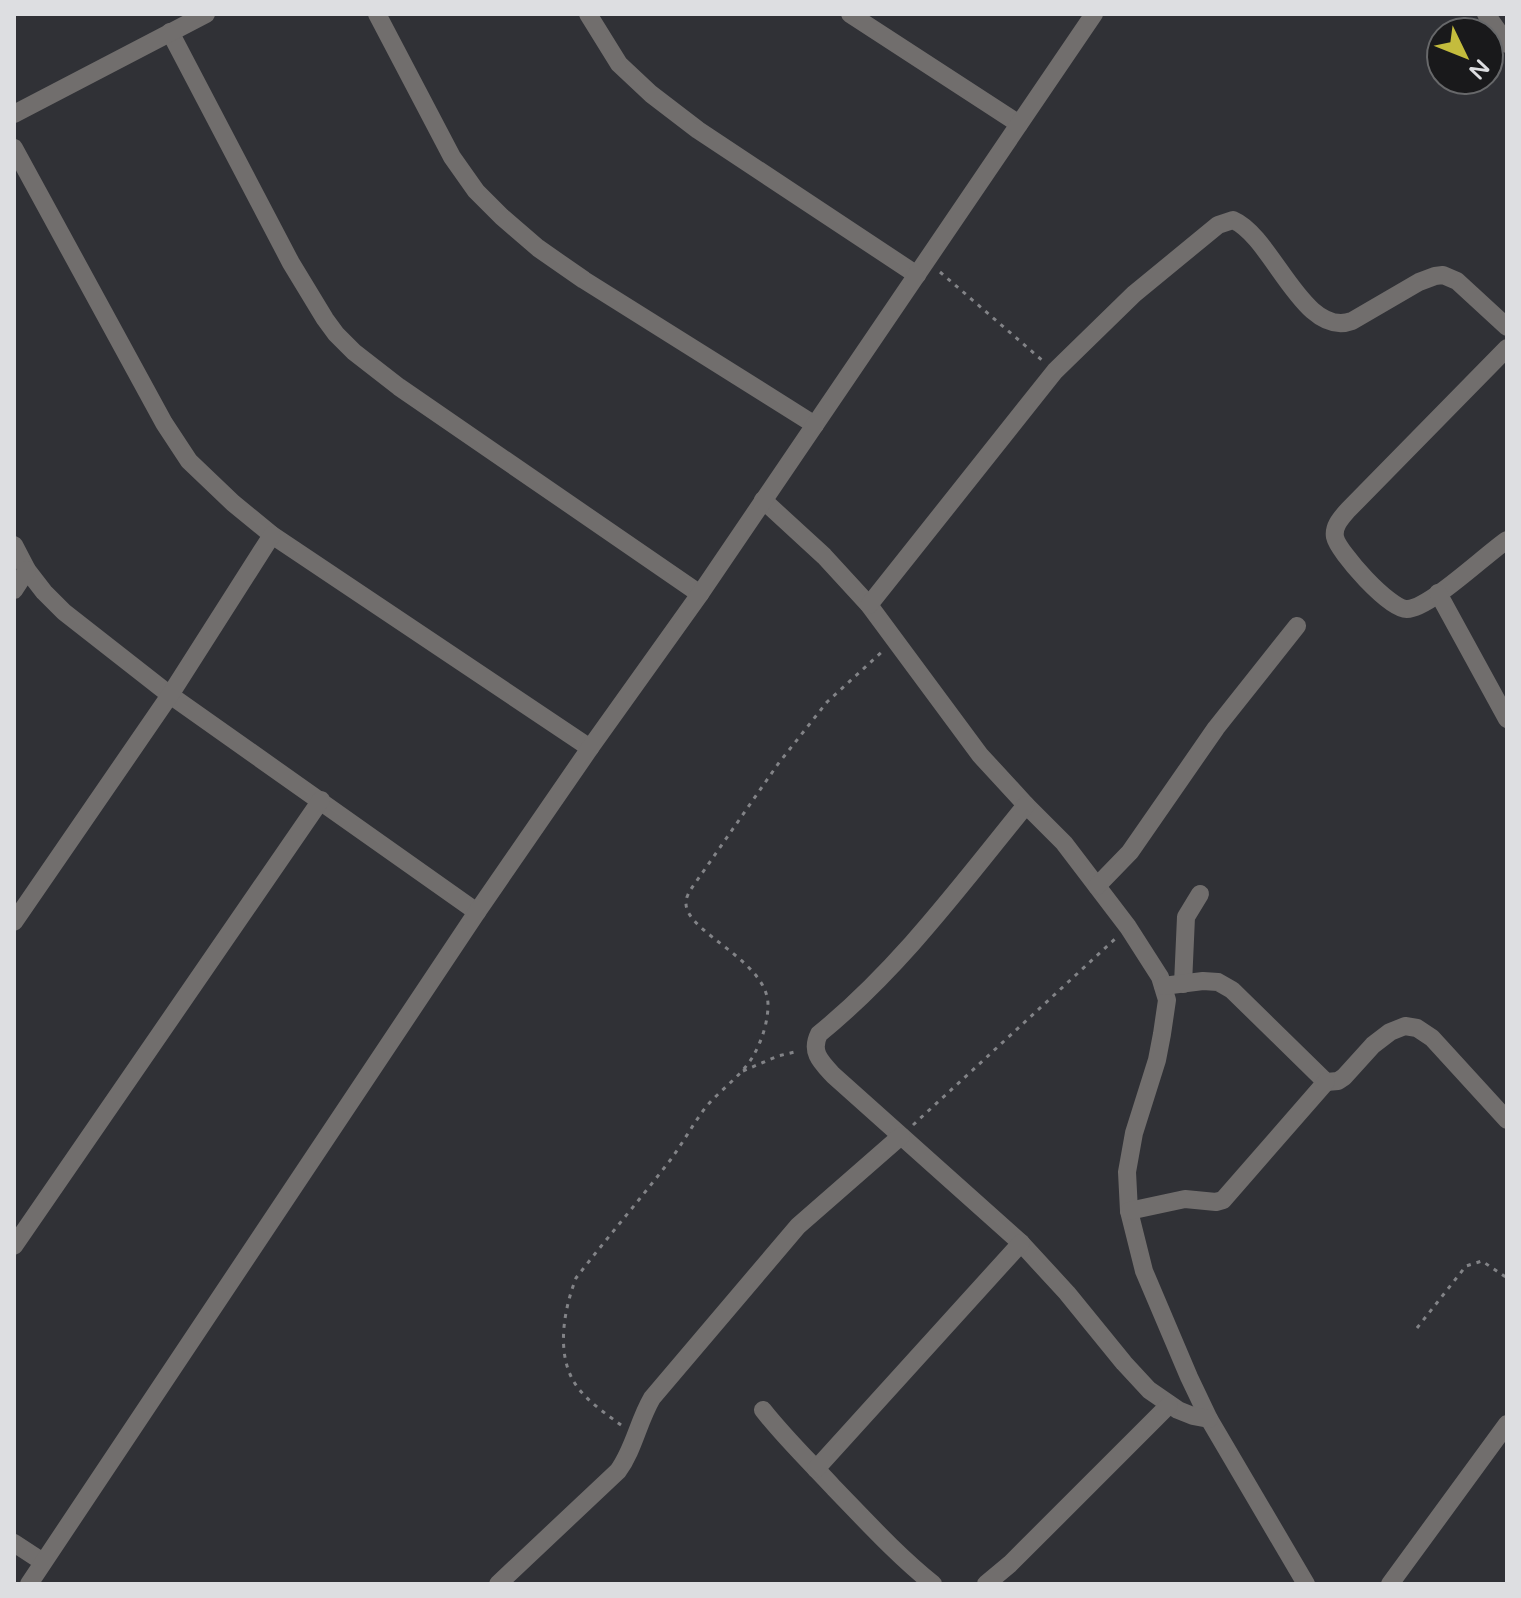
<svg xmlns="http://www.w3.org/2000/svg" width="1521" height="1598" font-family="'Varela Round',sans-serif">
<rect width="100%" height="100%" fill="#303136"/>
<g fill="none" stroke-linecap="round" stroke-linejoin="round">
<g stroke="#828387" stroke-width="3" stroke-dasharray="4 6" stroke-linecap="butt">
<path d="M940 272 1043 361"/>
<path d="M743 1071 778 1056 799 1051"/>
<path d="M913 1125 1116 938"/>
<path d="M1417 1328 1466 1266 1482 1261 1507 1278"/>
<path d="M621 1425C605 1413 585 1400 574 1382 556 1352 564 1309 576 1278 606 1239 638 1202 668 1163 682 1145 692 1125 706 1107 720 1090 740 1077 752 1058 761 1043 768 1023 768 1005 768 961 687 933 686 904 685 900 688 895 689 892L778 764 827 702 884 650"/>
</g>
<g stroke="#716e6d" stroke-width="18">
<path d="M377 14 452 157 476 191 502 217 538 248 584 280 815 425"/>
<path d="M588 14 619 64 651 94 698 130 917 275"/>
<path d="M850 14 1019 124"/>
<path d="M1486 14 1507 44"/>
<path d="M170 32 291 263 325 319 336 334 354 352 399 387 700 594"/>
<path d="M14 114 206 14"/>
<path d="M14 148 164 423 189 461 233 503 272 535 590 748"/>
<path d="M1507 348 1348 510C1342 517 1333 526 1335 537 1338 552 1390 610 1407 609 1429 609 1486 554 1507 540"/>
<path d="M763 500 824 556 869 605 980 755 1026 805 1064 843 1128 927 1160 977 1167 1000 1162 1034 1157 1060 1134 1133 1127 1172 1129 1211 1144 1271 1189 1377 1209 1419 1306 1584"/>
<path d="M14 545 27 570 44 592 64 612 170 695 477 912"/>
<path d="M14 590 27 570"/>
<path d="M1438 593 1507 719"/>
<path d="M869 605 1055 371 1134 294 1218 225 1233 220C1273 237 1303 339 1352 321L1419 282 1435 276 1443 275 1457 281 1507 327"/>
<path d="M1026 805C961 885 899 969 819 1034 810 1052 821 1062 833 1075L1021 1243 1067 1293 1124 1363 1149 1390 1178 1410 1193 1416 1209 1419"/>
<path d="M1097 886 1130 852 1216 728 1297 626"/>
<path d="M14 922 170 695 272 535"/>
<path d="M1183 984 1186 917 1200 894"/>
<path d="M1163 986 1203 981 1218 982 1232 990 1326 1082 1338 1081 1344 1077 1373 1045 1390 1032 1405 1026 1417 1028 1432 1038 1507 1120"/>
<path d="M1129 1211 1185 1199 1216 1202 1223 1200 1326 1082"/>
<path d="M14 1246 321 800"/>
<path d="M763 1410C785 1438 810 1462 834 1488 866 1521 897 1555 933 1584"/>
<path d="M816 1469 1021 1243"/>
<path d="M14 1543 43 1562"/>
<path d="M29 1584 477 912 590 748 700 594 1094 14"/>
<path d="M498 1584 618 1471C634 1449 638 1422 652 1398L798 1226 901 1136"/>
<path d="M986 1584 1010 1564 1169 1405"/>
<path d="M1390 1584 1507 1424"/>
</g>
</g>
<rect width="1521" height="1598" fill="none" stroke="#dddee1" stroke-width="32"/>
<g transform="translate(1465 56) rotate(133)"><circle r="38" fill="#19191b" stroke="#67686a" stroke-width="2"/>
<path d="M0-6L14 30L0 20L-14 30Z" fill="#c4bc3d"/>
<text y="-12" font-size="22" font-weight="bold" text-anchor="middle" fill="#dddee1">N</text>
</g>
</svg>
